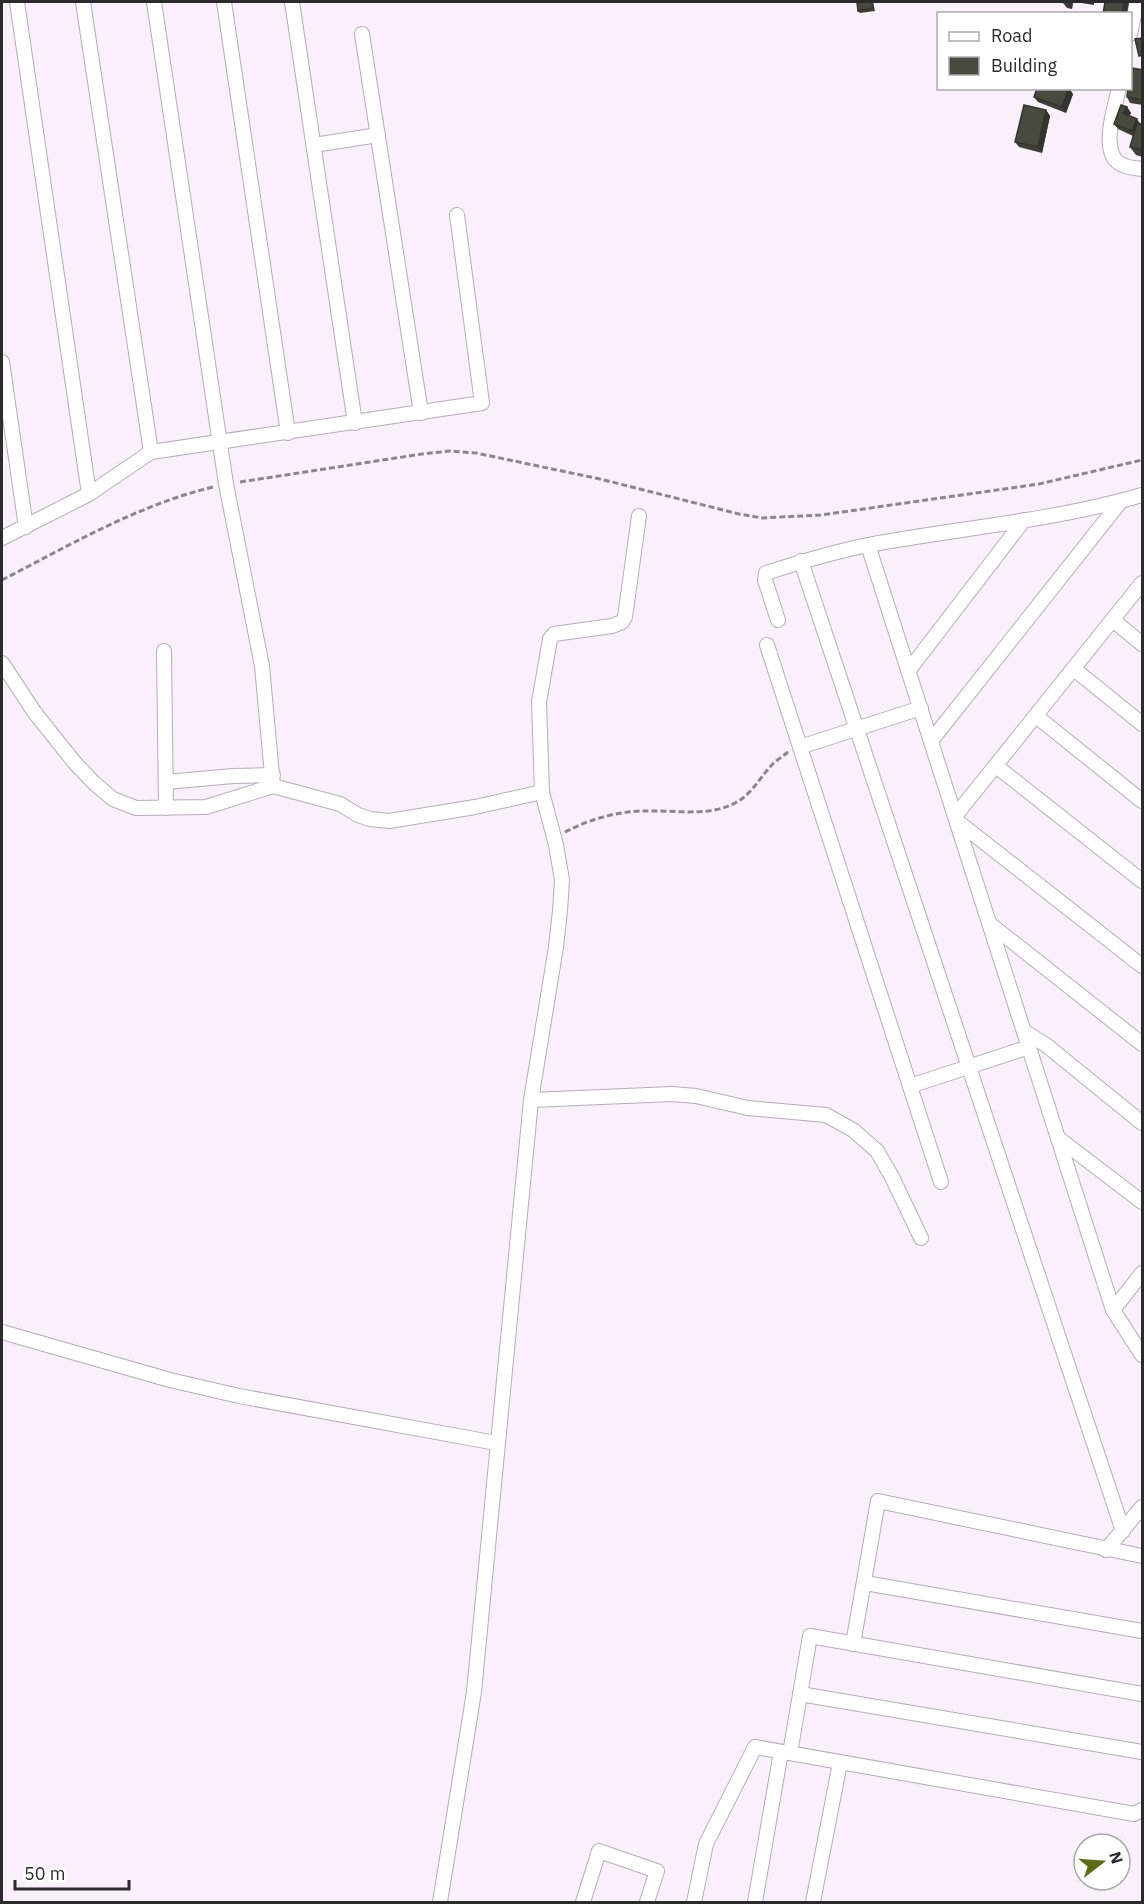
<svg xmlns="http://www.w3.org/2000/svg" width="1144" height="1904" font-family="'IBM Plex Sans',sans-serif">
<rect width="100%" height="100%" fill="#f9f0fc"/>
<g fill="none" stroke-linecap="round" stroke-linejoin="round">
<defs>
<g id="street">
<path d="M17 2 89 494"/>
<path d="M83 2 151 452"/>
<path d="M154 2 226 484 262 666 273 786"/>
<path d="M224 2 288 433"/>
<path d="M292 2 355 423"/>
<path d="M362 34 421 413"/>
<path d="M1130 34 1137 2"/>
<path d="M1119 88C1115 107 1100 150 1119 163 1126 168 1135 168 1142 169"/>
<path d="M314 145 378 135"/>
<path d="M2 362 26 527"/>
<path d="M2 538 89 494 151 452 482 403 457 215"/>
<path d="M868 545 1113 1310 1142 1355"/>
<path d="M801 561 1123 1531"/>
<path d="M778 620 765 580 766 573C800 562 833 552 868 545 959 528 1053 521 1142 495"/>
<path d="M1113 620 1142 644"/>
<path d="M767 645 941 1182"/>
<path d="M164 651 166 808"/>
<path d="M2 663 35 713 75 763 94 783 113 799 136 808 206 807 273 786 340 804 358 815 370 819 389 821 475 807 542 792"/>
<path d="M1074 669 1142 724"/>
<path d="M909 670 1024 520"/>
<path d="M1036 716 1142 801"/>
<path d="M931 741 1121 501"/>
<path d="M800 747 921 708"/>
<path d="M996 766 1142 881"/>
<path d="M166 782 233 776 273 775"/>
<path d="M955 816 1142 583"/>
<path d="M957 821 1142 966"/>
<path d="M990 924 1142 1044"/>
<path d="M1025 1032 1046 1045 1142 1123"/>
<path d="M910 1086 1029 1047"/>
<path d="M531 1100 672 1094 696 1096 748 1108 826 1115 853 1130 877 1151 892 1177 921 1238"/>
<path d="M1058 1138 1142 1202"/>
<path d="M1113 1310 1142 1273"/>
<path d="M2 1332 170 1380 239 1396 496 1443"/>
<path d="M1106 1550 1142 1507"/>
<path d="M865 1583 1142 1631"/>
<path d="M853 1644 878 1501 1142 1556"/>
<path d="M800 1694 1142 1752"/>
<path d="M790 1753 810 1636 1142 1694"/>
<path d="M440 1902 474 1692 531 1100 556 947 560 911 562 880 556 845 542 792 539 702 550 639 554 634 612 626 622 622 625 617 639 516"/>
<path d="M583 1902 599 1851 657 1871 647 1902"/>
<path d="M694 1902 706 1844 755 1747 1134 1814 1142 1810"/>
<path d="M755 1902 781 1752"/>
<path d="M813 1902 840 1763"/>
</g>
</defs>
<use href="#street" stroke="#b5adb7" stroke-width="16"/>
<g stroke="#8b868d" stroke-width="3" stroke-dasharray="6 3" stroke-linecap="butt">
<path d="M240 482 422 454 450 451 476 453 600 479 739 514 762 518 821 515 1039 484 1142 460"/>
<path d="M2 580C70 545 138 505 213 487"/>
<path d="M565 832C590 819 618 811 645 811 674 810 709 817 735 803 751 795 759 779 770 767 775 761 782 757 788 752"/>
</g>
<use href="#street" stroke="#fff" stroke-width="14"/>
</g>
<g fill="#3e4037">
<path d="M857 2H873L875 11 860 13 858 11Z"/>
<path d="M1063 2H1073L1072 9 1067 8 1063 3Z"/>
<path d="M1075 2H1094V5Z"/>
<path d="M1143 70V105L1130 103 1127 97Z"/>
<path d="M1073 94 1066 113 1038 102 1034 97Z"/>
<path d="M1127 107 1131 113 1129 116 1143 125V157L1136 155 1130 147 1133 136 1118 129 1114 124Z"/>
<path d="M1046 110 1050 116 1042 153 1019 147 1015 142Z"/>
</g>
<g fill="#32342d">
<path d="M1068 2H1073L1072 9 1068 4Z"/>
<path d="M1124 2H1129L1127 14H1122Z"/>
<path d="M1069 88 1073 94 1066 113 1062 107Z"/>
<path d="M1127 107 1131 113 1127 119 1123 113Z"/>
<path d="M1046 110 1050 116 1042 153 1038 147Z"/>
<path d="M1137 119 1141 125 1136 137 1132 131Z"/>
</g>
<g fill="#484a40" stroke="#32342d" stroke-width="1.5">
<path d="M857 2H872L873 8 858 11Z"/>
<path d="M1105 2H1124L1122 14H1103Z"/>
<path d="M1143 38V55L1139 56 1135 39Z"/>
<path d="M1132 68 1143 70V100L1127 97 1128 88H1131V77Z"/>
<path d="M1037 88H1069L1062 107 1034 97Z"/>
<path d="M1024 105 1046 110 1038 147 1015 142Z"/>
<path d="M1121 105 1127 107 1123 113 1137 119 1132 131 1114 124Z"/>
<path d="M1137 123 1143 125V150L1130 147Z"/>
</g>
<rect width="1144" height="1904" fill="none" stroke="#2d2a2e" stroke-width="6"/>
<rect x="937" y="12" width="195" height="78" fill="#ffffff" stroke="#abaaab" stroke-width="1.5"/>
<rect x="949" y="32" width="30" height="9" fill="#ffffff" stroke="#abaaab" stroke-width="1.5"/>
<text x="991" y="42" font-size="18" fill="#2d2a2e">Road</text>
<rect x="949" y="57" width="30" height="18" fill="#484a40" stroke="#abaaab" stroke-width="1.5"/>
<text x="991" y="72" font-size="18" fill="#2d2a2e">Building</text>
<g transform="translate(1102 1862) rotate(73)"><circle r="28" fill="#ffffff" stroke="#abaaab" stroke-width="1.5"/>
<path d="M0-4.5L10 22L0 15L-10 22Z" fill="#5e6c15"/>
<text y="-9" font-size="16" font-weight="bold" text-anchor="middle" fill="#2d2a2e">N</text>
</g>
<path d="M15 1880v9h114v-9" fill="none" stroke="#2d2a2e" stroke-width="3"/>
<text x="24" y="1880" font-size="18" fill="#2d2a2e" stroke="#ffffff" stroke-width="4.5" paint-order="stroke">50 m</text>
</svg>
